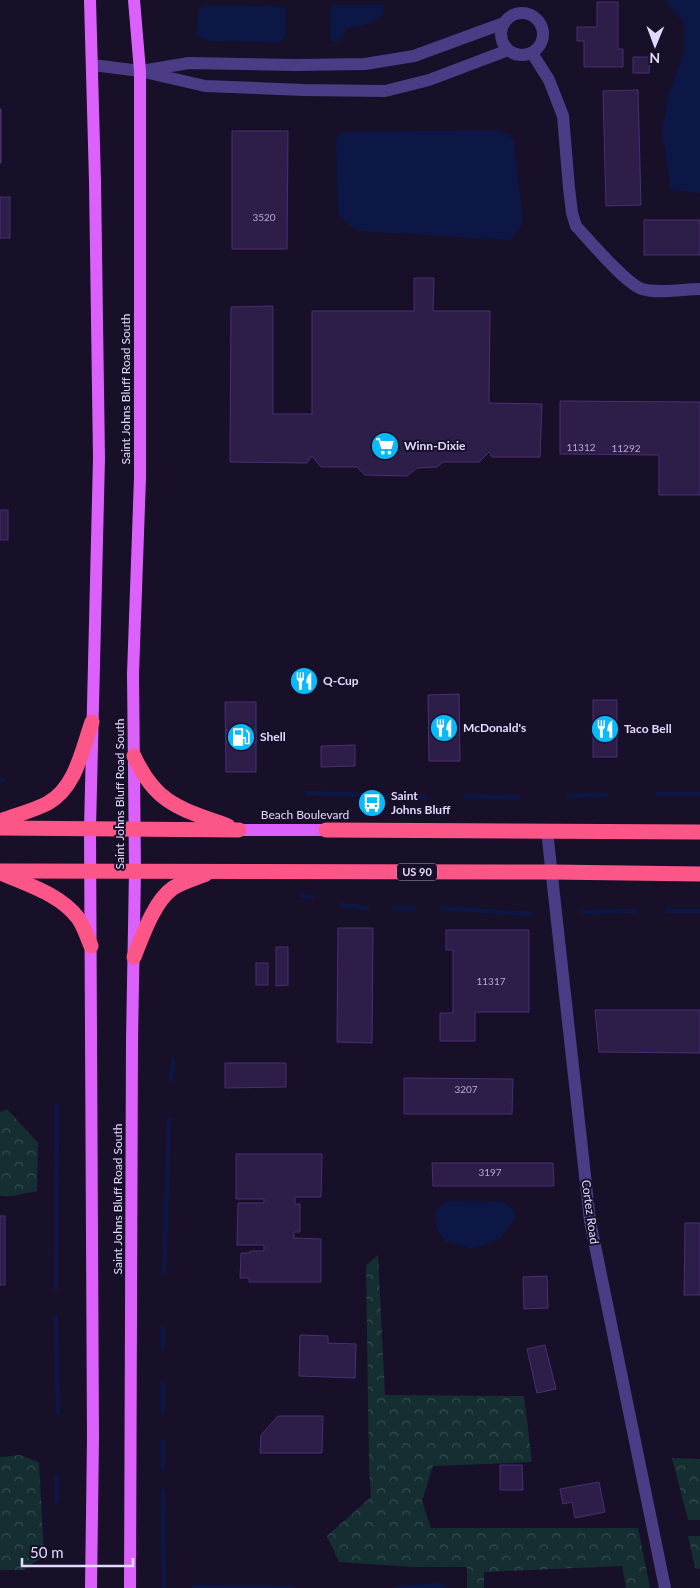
<svg xmlns="http://www.w3.org/2000/svg" width="700" height="1588" font-family="Lato,sans-serif">
<defs>
<pattern id="forest-crowns" width="20" height="18" patternUnits="userSpaceOnUse" patternTransform="scale(1.25)"><rect width="20" height="18" fill="#142e32"/><path d="M2 6a3 3 0 1 1 6 0M12 15a3 3 0 1 1 6 0" fill="none" stroke="#364c51"/></pattern>
</defs>
<rect width="100%" height="100%" fill="#181028"/>
<g fill="url(#forest-crowns)">
<path d="M7 1109 38 1143 37 1191 13 1196H0V1112Z"/>
<path d="M378 1255 385 1395 524 1396 532 1462 433 1466 422 1501 431 1528H638L650 1588H626L622 1566 484 1572V1588H467V1567H414L339 1562 327 1536 371 1497 369 1468 366 1266Z"/>
<path d="M20 1455 39 1462 44 1556 24 1570H0V1457Z"/>
<path d="M672 1458 700 1459V1520H688Z"/>
<path d="M688 1536H700V1569L695 1568Z"/>
</g>
<g fill="#0c1746">
<path d="M664 0H700V193L671 190 662 132 668 96 684 52V23Z"/>
<path d="M203 5 277 6 286 8 285 38 278 43 207 41 196 35 198 10Z"/>
<path d="M331 5H385C381 26 363 25 346 29L344 35 337 42 330 41Z"/>
<path d="M497 130 513 138 523 223 511 240 356 231 338 215 336 139 341 132Z"/>
<path d="M446 1201 504 1202 515 1212V1219L500 1239 473 1249 445 1241 436 1227V1211Z"/>
<path d="M441 1583 449 1588H394V1586Z"/>
</g>
<g fill="none" stroke-linecap="round" stroke-linejoin="round">
<g stroke="#0c1746" stroke-width="4.5">
<path d="M0 780H4"/>
<path d="M307 793 425 797"/>
<path d="M657 794H700"/>
<path d="M465 796 518 797"/>
<path d="M569 796 607 795"/>
<path d="M300 895 312 897"/>
<path d="M342 905 367 908"/>
<path d="M393 908H414"/>
<path d="M441 908 531 914"/>
<path d="M667 911H700"/>
<path d="M584 912 634 911"/>
<path d="M171 1080 173 1061"/>
<path d="M164 1273 169 1120"/>
<path d="M56 1288 57 1106"/>
<path d="M56 1316 58 1413"/>
<path d="M163 1347V1328"/>
<path d="M163 1411V1384"/>
<path d="M163 1468V1441"/>
<path d="M57 1476V1501"/>
<path d="M163 1491 164 1588"/>
<path d="M194 1587 293 1588"/>
</g>
</g>
<g fill="#2d1d49" stroke="#482f74">
<path d="M597 2H618V49H623V67H584V41H577V27H597Z"/>
<path d="M633 57H650L649 73H633Z"/>
<path d="M638 90 641 205 606 206 603 91Z"/>
<rect x="0" y="109" width="1" height="54"/>
<path d="M232 131H288L287 249H232Z"/>
<rect x="0" y="197" width="10" height="41"/>
<rect x="644" y="220" width="56" height="35"/>
<path d="M414 278H434L433 311H490L489 403 542 404 540 457H492L489 452 479 462H443L437 467 417 468 407 476 365 475 357 467H321L312 456 307 463 230 462 231 307 273 306V414H312V311H414Z"/>
<path d="M560 401 700 402V495H659V455L560 454Z"/>
<rect x="0" y="510" width="8" height="30"/>
<path d="M459 694 460 761H429L428 695Z"/>
<rect x="593" y="700" width="24" height="57"/>
<path d="M225 702H256V772H226Z"/>
<rect x="226" y="730" width="30" height="13"/>
<path d="M355 745V766L321 767V746Z"/>
<path d="M338 928H373L372 1043 337 1042Z"/>
<path d="M446 930H529V1012H475V1041H440V1013H453V950H446Z"/>
<path d="M276 947H288V985L276 986Z"/>
<rect x="256" y="963" width="12" height="22"/>
<path d="M595 1010H700V1053L599 1052Z"/>
<path d="M225 1063H286V1087L225 1088Z"/>
<path d="M404 1078 513 1079 512 1114H404Z"/>
<path d="M236 1154H322L321 1197H295V1204H300V1232H294V1238L321 1239V1282H249V1278H240L241 1253H250V1251H264V1245H237L238 1203H264V1199H236Z"/>
<path d="M432 1163H553L554 1186H433Z"/>
<rect x="0" y="1216" width="5" height="69"/>
<path d="M685 1223H700V1295H684Z"/>
<path d="M547 1276 548 1308 524 1309 523 1277Z"/>
<path d="M300 1335 328 1336V1343L356 1344 355 1378 299 1376Z"/>
<path d="M545 1345 556 1389 537 1393 527 1349Z"/>
<path d="M278 1416H323L322 1453H260L261 1435Z"/>
<path d="M500 1465H522L523 1490H500Z"/>
<path d="M599 1482 605 1512 575 1518 572 1502 563 1504 560 1489Z"/>
</g>
<g fill="none" stroke-linecap="round" stroke-linejoin="round">
<g stroke="#4c3c86" stroke-width="12">
<circle cx="522" cy="34" r="21"/>
<path d="M532 53 549 80 563 116 569 188 572 213 576 226C590 241 625 283 642 289 657 294 684 289 700 289"/>
<path d="M93 65 140 71 205 86 304 90 385 91 429 80 508 50"/>
<path d="M147 70 189 63 296 65 365 64 414 56 504 23"/>
<path d="M547 831 590 1221 665 1588"/>
</g>
<g stroke="#dc61fc" stroke-width="12">
<path d="M90 0 95 181 99 458 90 829 93 1439 91 1588"/>
<path d="M239 830H326"/>
<path d="M130 1588 132 1040 135 871 133 674 140 478V71L134 0"/>
</g>
<g stroke="#fc5689" stroke-width="15">
<path d="M134 756C156 805 182 809 228 826"/>
<path d="M0 821C15 815 33 811 48 803 76 787 82 750 92 722"/>
<path d="M0 828 239 830"/>
<path d="M326 830 700 832"/>
<path d="M0 871 552 872 700 874"/>
<path d="M1 873C28 885 60 894 78 918 84 926 87 937 91 946"/>
<path d="M134 957C142 937 154 901 173 888 182 882 196 878 206 874"/>
</g>
</g>
<defs>
<symbol id="supermarket-disc" viewBox="-11 -11 22 22"><circle r="9.5" fill="#08bafb" stroke="#181028"/><path d="M-6-5.5h2.5l.6 2H6L4.5 2H-2.5L-4.4-4H-6ZM-1.5 3.2a1.3 1.3 0 1 0 .1 0ZM3 3.2a1.3 1.3 0 1 0 .1 0Z" fill="#fff"/></symbol>
<symbol id="restaurant-disc" viewBox="-11 -11 22 22"><circle r="9.5" fill="#08bafb" stroke="#181028"/><path d="M-5-6h1v4h1v-4h1v4h1v-4h1v5L-1.5 .5V6h-2V.5L-5-1ZM5-6V6H3V1.5H1.5Q1.5-4 5-6Z" fill="#fff"/></symbol>
<symbol id="fuel-disc" viewBox="-11 -11 22 22"><circle r="9.5" fill="#08bafb" stroke="#181028"/><path d="M-5.5-6h7V0h2V4h1.3V-2.5L3-4.5l.8-.8L6-3V5H2.5V1h-1V6h-7ZM-4.2-4.7v3.2H.2V-4.7Z" fill="#fff"/></symbol>
<symbol id="bus-disc" viewBox="-11 -11 22 22"><circle r="9.5" fill="#08bafb" stroke="#181028"/><path d="M-5-6H5V4H4V6H2V4H-2V6H-4V4H-5ZM-3.5-4V0h7V-4ZM-3.5 1.2v1.5H-2V1.2ZM2 1.2v1.5H3.5V1.2Z" fill="#fff"/></symbol>
</defs>
<g fill-rule="evenodd">
<use href="#supermarket-disc" x="369" y="430" width="32" height="32"/>
<use href="#restaurant-disc" x="288" y="665" width="32" height="32"/>
<use href="#restaurant-disc" x="428" y="712" width="32" height="32"/>
<use href="#restaurant-disc" x="589" y="713" width="32" height="32"/>
<use href="#fuel-disc" x="225" y="721" width="32" height="32"/>
<use href="#bus-disc" x="356" y="787" width="32" height="32"/>
</g>
<g text-anchor="middle" stroke-width="4" stroke-linejoin="round" paint-order="stroke">
<g font-size="10" fill="#b6a9d1">
<text x="264" y="221">3520</text>
<text x="581" y="451">11312</text>
<text x="626" y="452">11292</text>
<text x="491" y="985">11317</text>
<text x="466" y="1093">3207</text>
<text x="490" y="1176">3197</text>
</g>
<rect fill="#181028" stroke="#a69cbe" stroke-width="1" x="397" y="863.5" width="40" height="17" rx="4"/>
<g font-size="11" font-weight="bold" fill="#e3d8fe">
<text x="417" y="876">US 90</text>
</g>
<g font-size="12" fill="#e3d8fe" stroke="#181028">
<text transform="translate(126 389) rotate(-90)" y="4">Saint Johns Bluff Road South</text>
<text transform="translate(120 794) rotate(-90)" y="4">Saint Johns Bluff Road South</text>
<text x="305" y="819">Beach Boulevard</text>
<text transform="translate(118 1199) rotate(-90)" y="4">Saint Johns Bluff Road South</text>
<text transform="translate(590 1212) rotate(82)" y="4">Cortez Road</text>
</g>
<g font-size="12" font-weight="bold" fill="#e3d8fe" stroke="#181028" text-anchor="start">
<text x="404" y="450">Winn-Dixie</text>
<text x="323" y="685">Q-Cup</text>
<text x="463" y="732">McDonald's</text>
<text x="624" y="733">Taco Bell</text>
<text x="260" y="741">Shell</text>
<text x="391" y="800">Saint<tspan x="391" dy="14">Johns Bluff</tspan></text>
</g>
</g>
<g transform="translate(655 45) rotate(181)" stroke="#181028" stroke-width="4" paint-order="stroke">
<path d="M0-4L9 19L0 12L-9 19Z" fill="#e3d8fe"/>
<text y="-8" font-size="14" font-weight="bold" text-anchor="middle" fill="#e3d8fe">N</text>
</g>
<path d="M22 1558v8h111v-8" fill="none" stroke="#e3d8fe" stroke-width="2.5"/>
<text x="30" y="1558" font-size="15" fill="#e3d8fe" stroke="#181028" stroke-width="4" paint-order="stroke">50 m</text>
</svg>
